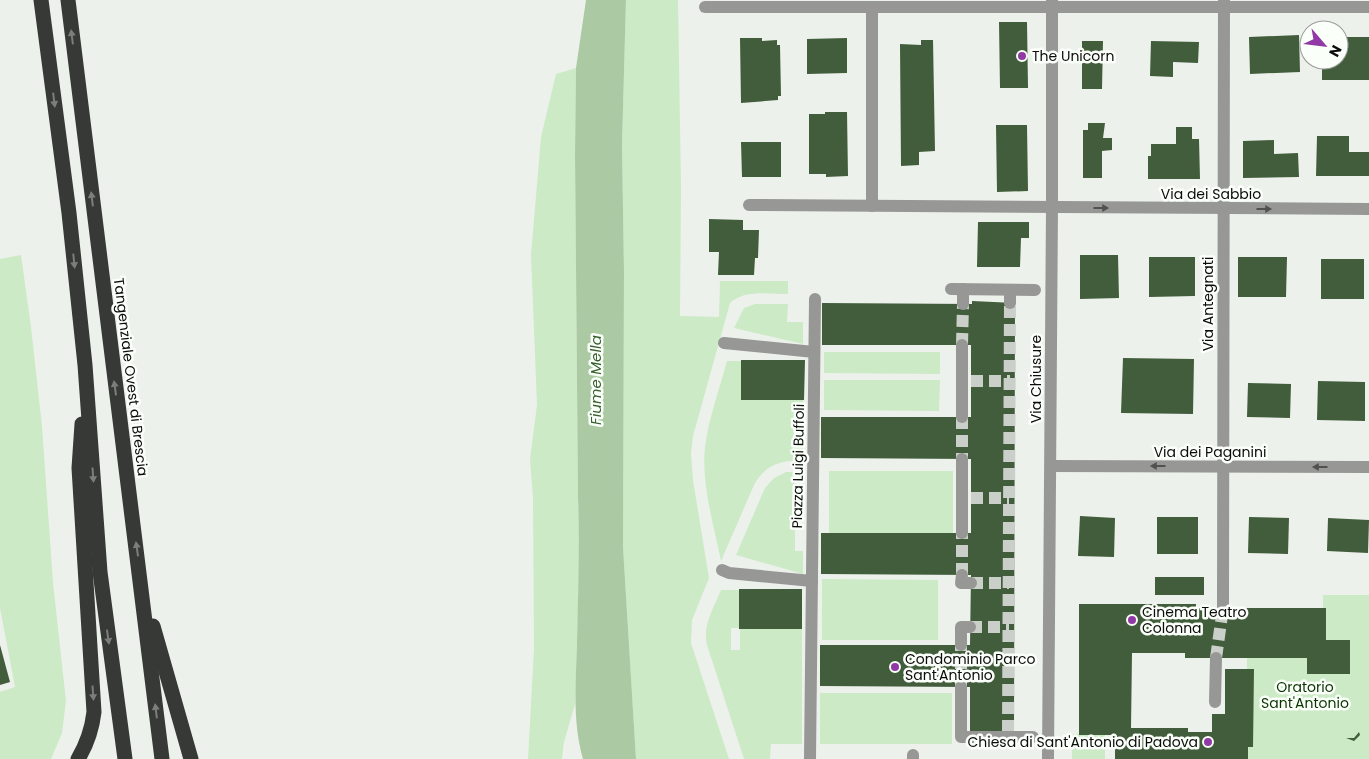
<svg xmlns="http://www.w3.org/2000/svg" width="1369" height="759" font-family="Poppins,sans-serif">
<rect width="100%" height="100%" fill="#edf1ec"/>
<g fill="#cceac5">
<path d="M626 0H678L681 189 680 316 719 317 720 281H788V294C770 294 744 289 730 303L693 436 691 454 693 480 709 578 692 620 691 643 729 759H636L623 547 624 272 622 145Z"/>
<path d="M576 68 575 154 578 497 580 543 575 704 564 742 562 759H528L534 648 533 498 530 459 537 405 531 255 541 137 556 74Z"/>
<path d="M21 255 31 327 42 426 53 583 66 701 62 733 51 759H0V692L15 687 0 608V259Z"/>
<path d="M755 304H788L787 322H803V344L734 328 744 308Z"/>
<path d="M824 352H940V374L824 373Z"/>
<path d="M727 361H741V400H803V460C782 460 764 465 754 485L721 561C714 525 701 485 705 447 708 421 720 387 727 361Z"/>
<path d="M824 380H940L939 411 824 410Z"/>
<rect x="829" y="471" width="124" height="62"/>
<path d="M786 472H795V551H803V574L736 555 765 488 774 478Z"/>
<path d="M822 579 938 580V640H822Z"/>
<path d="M721 590H739V628H731V650H740V629H802V744H771L770 759H744L707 645C702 625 714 608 721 590Z"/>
<path d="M1323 595H1369V759H1228L1229 732H1212V714H1225V669H1247V658H1238V608H1323Z"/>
<rect x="820" y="693" width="132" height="51"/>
<path d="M1072 734 1105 735V759H1072Z"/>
</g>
<path fill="#abcaa4" d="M586 0H626L622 145 624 272 623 547 636 759H583C572 721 576 681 577 642 578 593 580 545 578 497L575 154 576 68Z"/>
<g fill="#425d3b">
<path d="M999 22H1027L1028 88H1000Z"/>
<path d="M1299 35 1300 72 1250 74 1249 37Z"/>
<path d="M1339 37H1369V80H1322V60H1339Z"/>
<path d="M740 38H762V41L777 40V45H780L781 96H778V100L741 103Z"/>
<path d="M847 38V73L807 74V39Z"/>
<path d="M921 40H933L935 151 919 152V165L901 166 900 44 921 45Z"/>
<path d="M1082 41H1103L1102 89H1082Z"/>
<path d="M1151 41 1199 42 1198 63 1173 62V77L1150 76Z"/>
<path d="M825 112H847L848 176 826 177V174H809V114H825Z"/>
<path d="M1088 123H1105L1103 138H1112V150L1102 151V178H1083V130H1088Z"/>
<path d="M996 125H1027L1028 191 997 192Z"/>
<path d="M1176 127H1192V139H1199L1200 179H1148V156H1151V144H1176Z"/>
<path d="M1317 136H1349V152H1369V176H1316Z"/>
<path d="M1274 140V154L1298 153 1299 177 1243 178V141Z"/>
<path d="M741 142H781V177H742Z"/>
<path d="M709 219 743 220V230H759L758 258H755L754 275H718L719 252H709Z"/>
<path d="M978 222H1029V238H1021L1020 267H977Z"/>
<path d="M1080 255H1118L1119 298 1080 299Z"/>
<path d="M1149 257H1195V296L1149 297Z"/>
<path d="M1238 257H1287L1286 297H1238Z"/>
<rect x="1321" y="259" width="43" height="40"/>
<path d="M972 301 1015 303 1014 732H970V687L820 686V645H970L971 575 821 574V533H971V459L821 458V417H971V345H822V303L972 304Z"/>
<path d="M1123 358 1194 359 1193 414 1121 413Z"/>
<path d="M741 360H805L804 400H741Z"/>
<path d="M1318 381 1365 382V421L1317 420Z"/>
<path d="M1248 383 1291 384 1290 418 1247 417Z"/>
<path d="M1080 516 1115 518 1114 557 1078 556Z"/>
<rect x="1157" y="517" width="41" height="37"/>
<path d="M1249 517 1289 518 1288 554 1248 553Z"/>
<path d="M1328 518 1369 520 1368 553 1327 551Z"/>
<rect x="1155" y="577" width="49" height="18"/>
<rect x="739" y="589" width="63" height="40"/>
<path d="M1079 604H1196V608H1326V640H1350V674H1307V658H1185V653H1132L1131 728H1188V732H1212V714H1225V669H1254L1253 747H1248V759H1115V735H1079Z"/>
<path d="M0 645 10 682 0 685Z"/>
<path d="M1359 732 1360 735 1354 741 1346 738H1354Z"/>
</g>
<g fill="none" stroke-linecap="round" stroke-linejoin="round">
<g stroke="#cbcfca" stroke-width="12" stroke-dasharray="12 6" stroke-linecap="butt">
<path d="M962 345 963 304"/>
<path d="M971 381H1010"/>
<path d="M962 417V459"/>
<path d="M971 498H1009"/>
<path d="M962 575V533"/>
<path d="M971 583H1009"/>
<path d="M970 627H1009"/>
<path d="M1216 658 1223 608"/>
<path d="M961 687V645"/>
<path d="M1008 732 1010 303"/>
</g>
<g stroke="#979896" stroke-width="12">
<path d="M705 7H1369"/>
<path d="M749 205 1369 209"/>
<path d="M872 206V7"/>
<path d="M951 289 1035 290"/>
<path d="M963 289V304"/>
<path d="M1010 290V303"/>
<path d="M724 343 814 352"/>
<path d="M962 417V345"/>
<path d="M1051 466 1369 467"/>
<path d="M962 533V459"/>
<path d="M722 570 729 573 812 581"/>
<path d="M962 575 961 583H971"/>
<path d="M1223 608 1224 0"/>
<path d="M961 645V627H970"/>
<path d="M961 687V737H1033"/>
<path d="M1215 702 1216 658"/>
<path d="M810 759 815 299"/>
<path d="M913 759V755"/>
<path d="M1048 759 1052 207V0"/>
</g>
<g stroke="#363936" stroke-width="15">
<path d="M41 0 69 213 85 365 100 572 125 759"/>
<path d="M68 0 162 759"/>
<path d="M153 626 191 759"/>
<path d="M78 759C87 744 92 729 94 712L79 468 82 424"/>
</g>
</g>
<defs><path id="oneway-solid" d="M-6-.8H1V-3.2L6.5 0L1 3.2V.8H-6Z" transform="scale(1.25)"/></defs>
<g fill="#7b7e7b">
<use href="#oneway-solid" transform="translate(72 37) rotate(-97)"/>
<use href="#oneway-solid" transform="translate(54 100) rotate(83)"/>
<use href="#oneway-solid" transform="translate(92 199) rotate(-97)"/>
<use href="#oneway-solid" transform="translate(74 261) rotate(84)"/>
<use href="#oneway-solid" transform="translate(115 388) rotate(-98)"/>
<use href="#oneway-solid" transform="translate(93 475) rotate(86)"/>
<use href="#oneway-solid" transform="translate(137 549) rotate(-98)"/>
<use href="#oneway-solid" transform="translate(108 637) rotate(82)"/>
<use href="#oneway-solid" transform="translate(93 693) rotate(86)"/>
<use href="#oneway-solid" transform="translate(156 711) rotate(-97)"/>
</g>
<g fill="#515250">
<use href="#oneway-solid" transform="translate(1101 208)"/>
<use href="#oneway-solid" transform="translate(1264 209)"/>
<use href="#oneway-solid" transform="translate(1158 466) rotate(-180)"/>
<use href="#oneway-solid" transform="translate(1320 467) rotate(-180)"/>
</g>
<g fill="#9139a5" stroke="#fbfffa" stroke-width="2">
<circle cx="1022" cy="56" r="5"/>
<circle cx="1132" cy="620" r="5"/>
<circle cx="895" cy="667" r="5"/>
<circle cx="1208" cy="742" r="5"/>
</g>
<g text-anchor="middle" stroke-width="5" stroke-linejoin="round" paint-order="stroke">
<g font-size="14" fill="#0b0c0a" stroke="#fbfffa" text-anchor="start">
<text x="1032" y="61">The Unicorn</text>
<text x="1142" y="617">Cinema Teatro<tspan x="1142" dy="16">Colonna</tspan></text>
<text x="905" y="664">Condominio Parco<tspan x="905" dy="16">Sant'Antonio</tspan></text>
<text x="1198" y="747" text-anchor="end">Chiesa di Sant'Antonio di Padova</text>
</g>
<g font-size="14" fill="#0b0c0a" stroke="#fbfffa">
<text x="1211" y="199">Via dei Sabbio</text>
<text transform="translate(1208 304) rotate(-90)" y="5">Via Antegnati</text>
<text transform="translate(131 377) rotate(83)" y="5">Tangenziale Ovest di Brescia</text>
<text transform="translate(1036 379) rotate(-90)" y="5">Via Chiusure</text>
<text x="1210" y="457">Via dei Paganini</text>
<text transform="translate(798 466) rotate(-89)" y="5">Piazza Luigi Buffoli</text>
</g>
<g font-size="14" fill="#0b3500" stroke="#fbfffa">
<text x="1305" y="692">Oratorio<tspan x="1305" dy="16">Sant'Antonio</tspan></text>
</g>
<g font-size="15" font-style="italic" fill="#365f2b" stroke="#fbfffa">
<text transform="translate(596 380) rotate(-90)" y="5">Fiume Mella</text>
</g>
</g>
<g transform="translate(1324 45) rotate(118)"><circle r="24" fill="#fbfffa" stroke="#9b9e9a"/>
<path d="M0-4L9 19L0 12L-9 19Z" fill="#9139a5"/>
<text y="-8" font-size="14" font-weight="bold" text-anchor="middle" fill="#0b0c0a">N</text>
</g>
</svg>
